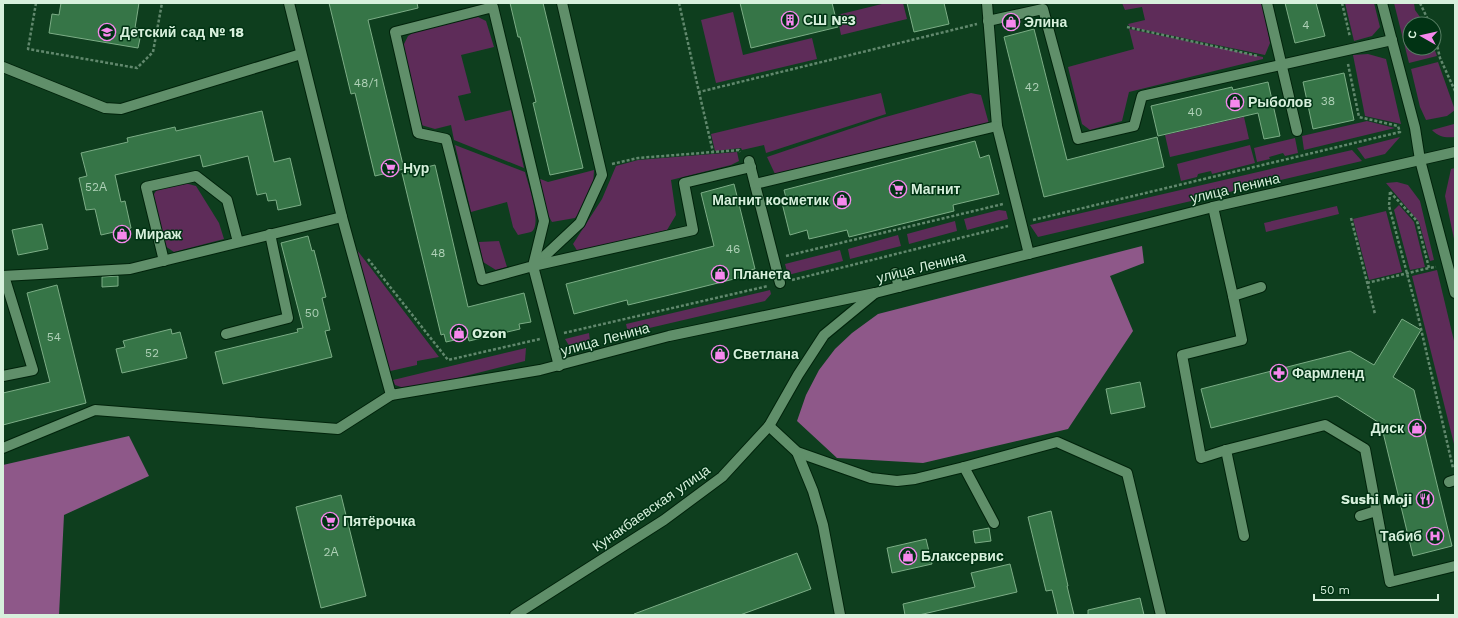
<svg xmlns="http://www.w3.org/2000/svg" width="1458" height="618" font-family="'Work Sans',sans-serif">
<rect width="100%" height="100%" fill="#0e3e1e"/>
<g fill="#5e2c59">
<path d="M886 3H903L907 19 841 35 837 15Z"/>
<path d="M1122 3H1263L1270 43 1265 55 1130 27 1128 24 1145 20 1142 7 1125 10Z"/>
<path d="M1345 3H1374L1380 27 1372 36 1354 41Z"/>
<path d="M1394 3H1414L1415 10 1425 24H1410V48H1434L1437 56 1409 63Z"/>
<path d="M733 12 743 55 812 38 817 59 716 83 701 20Z"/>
<path d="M478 17 486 21 494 47 461 55 471 93 458 96 465 121 511 110 524 168 454 140 451 125 435 129 421 125 403 46 408 36 417 30Z"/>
<path d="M1129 29 1263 57V59L1129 92 1122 121 1090 130 1082 124 1068 67 1134 49Z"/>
<path d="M1368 54 1386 59 1401 124 1365 116 1353 55Z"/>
<path d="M1438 62 1455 110 1447 116 1426 120 1420 107 1411 69Z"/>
<path d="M881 93 886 114 766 153 764 145 742 150 741 148 715 151 711 134Z"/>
<path d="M971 93 981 95 989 124 775 174 767 157 882 118Z"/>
<path d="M1244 117 1249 139 1170 157 1165 135Z"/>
<path d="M1367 121 1395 128 1304 150 1302 136Z"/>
<path d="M1454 124 1455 137C1445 138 1439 137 1432 130Z"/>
<path d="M1400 137 1385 154 1365 159 1357 148Z"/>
<path d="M1295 138 1298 153 1285 156 1283 153 1269 157 1270 159 1257 162 1254 148Z"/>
<path d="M455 145 525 172C528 184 543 225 531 232 527 233 522 234 518 235L513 227 507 202 471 212Z"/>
<path d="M1250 145 1255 163 1212 174 1211 171 1198 174 1197 177 1181 181 1177 164Z"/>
<path d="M1352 150 1362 161 1038 237 1030 225Z"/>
<path d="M737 152 739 161 731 165 671 180 676 215 667 230 578 252 573 244 602 199 616 166 638 160Z"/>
<path d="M1455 168V234L1454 239 1445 196 1451 169Z"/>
<path d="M594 170 593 187 584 207 575 218 552 222 546 212 538 178 548 182Z"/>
<path d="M181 182 196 186 219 223 224 239 174 252 165 246 152 197 158 188Z"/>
<path d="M1397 182 1408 185 1420 201 1434 260 1430 261 1419 222 1386 183Z"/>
<path d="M1399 205 1414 222 1425 267 1410 270 1394 210Z"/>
<path d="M1337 206 1339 214 1266 232 1264 223Z"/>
<path d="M999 210 1006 211 1008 219 967 230 964 219Z"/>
<path d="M1386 211 1402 272 1369 280 1353 219Z"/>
<path d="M955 221 957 231 909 244 907 234Z"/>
<path d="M898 235 901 246 850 259 848 249Z"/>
<path d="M499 241 507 267 496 270 483 262 479 242Z"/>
<path d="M357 250 439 357 417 361V365L386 372Z"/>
<path d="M840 250 843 261 788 275 785 264Z"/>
<path d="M1437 270 1455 345V448L1412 276Z"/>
<path d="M770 290 771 294 765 301 628 333 626 324Z"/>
<path d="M589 333 590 342 570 347 565 339Z"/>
<path d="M526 348 525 361 410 390 395 385 393 380Z"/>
</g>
<g fill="#8e5889">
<path d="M1142 246 1144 263 1110 276 1133 331 1068 429 923 463 837 458 797 421 806 395 819 370 835 349 852 333 878 314Z"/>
<path d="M129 436 149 476 64 515 59 615H3V465Z"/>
</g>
<g fill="#367547" stroke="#7cad86">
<path d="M61 3H139L135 28 142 29 138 48 49 33 52 14 59 15Z"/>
<path d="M329 3H417L418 8 368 20 404 169 375 176 355 93 351 94Z"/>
<path d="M510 3H543L583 168 550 175 533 103 536 102 520 37H518Z"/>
<path d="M740 3H832L838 27 751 48Z"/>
<path d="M907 3H944L949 24 914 32Z"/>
<path d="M1285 3H1316L1325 36 1295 43Z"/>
<path d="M1034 29 1067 160 1157 137 1164 167 1044 197 1004 37Z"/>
<path d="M1344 73 1354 120 1313 129 1303 82Z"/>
<path d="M1268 82 1280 136 1264 139 1258 113 1158 136 1151 106 1232 87 1233 90Z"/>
<path d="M262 111 274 162 290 158 301 205 278 210 276 200 268 201 266 193 257 195 248 156 203 167 200 155 115 175 121 202 125 201 131 228 101 235 95 209 86 210 79 178 87 176 81 153 128 142 127 138 175 127 176 131Z"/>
<path d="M975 141 980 158 989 155 999 194 953 205 954 211 849 237 847 230 809 239 807 230 790 235 782 203 787 202 784 190Z"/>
<path d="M435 165 468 307 524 293 531 322 519 324 520 329 469 341 468 337 446 342 444 334 441 335 402 173Z"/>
<path d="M734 184 755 269 744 271 746 276 686 291 628 305 627 300 574 314 566 284 714 246 701 193Z"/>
<path d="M42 224 48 249 18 255 12 230Z"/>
<path d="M308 236 312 251 314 250 326 297 322 298 330 330 325 331 332 357 223 384 215 352 298 332 297 329 303 328 281 243Z"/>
<path d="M118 276V286L102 287V277Z"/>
<path d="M57 285 86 403 3 425V393L50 382 27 293Z"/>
<path d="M1402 319 1421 330 1393 377 1414 390 1452 546 1413 556 1381 424 1337 396 1211 428 1201 389 1350 351 1374 365Z"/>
<path d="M171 329 172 334 180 332 187 358 122 373 116 349 125 347 123 341Z"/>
<path d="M1140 382 1145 407 1111 414 1106 389Z"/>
<path d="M341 495 366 596 321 608 296 507Z"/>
<path d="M1051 511 1068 586H1067L1074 615H1058L1052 590 1046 591 1028 517Z"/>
<path d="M989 528 991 541 975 543 973 531Z"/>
<path d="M926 539 932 564 892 573 887 548Z"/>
<path d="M797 553 811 589 740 615H634V614Z"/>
<path d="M1010 564 1017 592 919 615H905L903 604 975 587 971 573Z"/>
<path d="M1140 598 1144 615H1088V610Z"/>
</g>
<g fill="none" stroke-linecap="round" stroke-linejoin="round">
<defs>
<g id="lane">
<path d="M987 3 997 126 1029 254"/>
<path d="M1267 3 1297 131"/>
<path d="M988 21 1043 9 1078 139 1134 126 1142 96 1392 40"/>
<path d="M3 67 105 108 121 109 301 54"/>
<path d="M749 161 780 283"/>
<path d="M755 184 997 126"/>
<path d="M1213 207 1233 296 1242 340 1182 355 1201 458 1226 450 1325 425 1365 449 1390 582 1455 566"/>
<path d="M164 261 146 187 196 176 227 200 238 242"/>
<path d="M534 266 580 223 602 175 562 3"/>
<path d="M895 273 899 287"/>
<path d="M3 276 130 269 342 217"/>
<path d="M1233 296 1261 287"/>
<path d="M226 334 288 318 270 234"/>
<path d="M559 366 533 266 544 221 493 7 395 32 418 133 446 139 482 280 533 266 693 230 684 183 751 167"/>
<path d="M3 376 33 370 4 276"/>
<path d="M769 426 797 452 871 478 897 481 915 479 964 467 994 523"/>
<path d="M3 448 95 410 338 429 391 395"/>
<path d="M1226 450 1244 536"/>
<path d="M797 452 813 491 823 525 840 615"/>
<path d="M964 467 1057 442 1127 473 1161 615"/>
<path d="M1449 482 1455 480"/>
<path d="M1360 516 1376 511"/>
</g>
<path id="street" d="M289 3 342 217 391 395 540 370 669 336 875 293"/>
<g id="secondary">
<path d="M1382 3 1415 128 1420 160 1455 293"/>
<path d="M515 615 664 520 722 477 769 426 798 375 824 335 875 293 1213 207 1455 152"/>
</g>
</defs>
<use href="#lane" stroke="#00230b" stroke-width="12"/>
<use href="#street" stroke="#00230b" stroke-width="12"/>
<use href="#secondary" stroke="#00230b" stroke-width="12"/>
<g stroke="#61886d" stroke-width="2.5" stroke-dasharray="3 2" stroke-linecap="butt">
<path d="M36 3 28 49 137 68 153 52 162 3"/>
<path d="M679 3 699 92 977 24"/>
<path d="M1342 3 1350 37"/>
<path d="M1420 3 1430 24"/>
<path d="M1127 27 1258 56"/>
<path d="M1434 32 1440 58 1455 91"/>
<path d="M699 92 713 152"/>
<path d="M612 164 638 158 739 150 740 152"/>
<path d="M1390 192 1389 206 1416 307 1453 468"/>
<path d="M1390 192 1417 221 1429 268 1436 267"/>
<path d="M1351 218 1375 314"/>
<path d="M1033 220 1400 132 1398 126 1359 117 1348 64"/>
<path d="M786 256 1003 204"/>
<path d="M368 259 448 360 540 339"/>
<path d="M792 280 1008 226"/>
<path d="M1367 283 1429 268"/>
<path d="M564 333 768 286"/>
</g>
<use href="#lane" stroke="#608f6a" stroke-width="10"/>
<use href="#street" stroke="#608f6a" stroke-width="10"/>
<use href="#secondary" stroke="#608f6a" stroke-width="10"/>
</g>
<defs>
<symbol id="building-ring" viewBox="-11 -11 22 22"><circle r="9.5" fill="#013314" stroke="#f688ed" stroke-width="1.5"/><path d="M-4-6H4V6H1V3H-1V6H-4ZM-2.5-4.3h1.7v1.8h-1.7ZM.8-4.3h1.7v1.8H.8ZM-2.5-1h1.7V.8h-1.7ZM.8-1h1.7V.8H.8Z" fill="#f688ed"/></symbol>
<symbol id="shop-ring" viewBox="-11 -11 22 22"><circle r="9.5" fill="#013314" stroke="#f688ed" stroke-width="1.5"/><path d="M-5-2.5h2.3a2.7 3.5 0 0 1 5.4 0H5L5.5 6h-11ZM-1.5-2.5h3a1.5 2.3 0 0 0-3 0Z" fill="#f688ed"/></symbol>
<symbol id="school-ring" viewBox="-11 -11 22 22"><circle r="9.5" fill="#013314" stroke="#f688ed" stroke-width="1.5"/><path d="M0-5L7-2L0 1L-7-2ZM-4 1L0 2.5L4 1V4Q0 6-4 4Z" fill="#f688ed"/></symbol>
<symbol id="supermarket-ring" viewBox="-11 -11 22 22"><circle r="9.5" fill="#013314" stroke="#f688ed" stroke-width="1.5"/><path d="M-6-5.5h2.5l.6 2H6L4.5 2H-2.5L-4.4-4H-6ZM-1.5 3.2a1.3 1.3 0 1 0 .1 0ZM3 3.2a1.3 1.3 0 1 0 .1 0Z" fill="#f688ed"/></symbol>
<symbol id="pharmacy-ring" viewBox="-11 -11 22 22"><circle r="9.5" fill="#013314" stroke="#f688ed" stroke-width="1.5"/><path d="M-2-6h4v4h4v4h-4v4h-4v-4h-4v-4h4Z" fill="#f688ed"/></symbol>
<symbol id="restaurant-ring" viewBox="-11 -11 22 22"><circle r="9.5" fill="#013314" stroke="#f688ed" stroke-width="1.5"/><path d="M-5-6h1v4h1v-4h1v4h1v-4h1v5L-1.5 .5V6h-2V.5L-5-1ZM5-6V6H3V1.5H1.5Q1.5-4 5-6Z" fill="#f688ed"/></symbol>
<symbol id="hospital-ring" viewBox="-11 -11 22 22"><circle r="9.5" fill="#013314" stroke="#f688ed" stroke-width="1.5"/><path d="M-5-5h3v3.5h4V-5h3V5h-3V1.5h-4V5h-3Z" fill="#f688ed"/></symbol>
</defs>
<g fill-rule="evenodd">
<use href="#building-ring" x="780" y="10" width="20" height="20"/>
<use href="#shop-ring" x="1001" y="12" width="20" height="20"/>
<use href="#school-ring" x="97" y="22" width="20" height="20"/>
<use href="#shop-ring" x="1225" y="92" width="20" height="20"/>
<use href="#supermarket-ring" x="380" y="158" width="20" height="20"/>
<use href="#supermarket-ring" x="888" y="179" width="20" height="20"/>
<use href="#shop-ring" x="832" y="190" width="20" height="20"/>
<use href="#shop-ring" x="112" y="224" width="20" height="20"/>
<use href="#shop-ring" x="710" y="264" width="20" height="20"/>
<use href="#shop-ring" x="449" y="323" width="20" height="20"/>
<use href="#shop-ring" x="710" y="344" width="20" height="20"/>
<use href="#pharmacy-ring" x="1269" y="363" width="20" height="20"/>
<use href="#shop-ring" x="1407" y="418" width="20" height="20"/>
<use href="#restaurant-ring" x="1415" y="489" width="20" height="20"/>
<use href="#supermarket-ring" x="320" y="511" width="20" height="20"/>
<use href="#hospital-ring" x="1425" y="526" width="20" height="20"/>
<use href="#shop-ring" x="898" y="546" width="20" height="20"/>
</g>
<g text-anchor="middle" stroke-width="3" stroke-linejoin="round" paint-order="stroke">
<g font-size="12" fill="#afd1b7">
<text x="1306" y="29">4</text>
<text x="366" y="87">48/1</text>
<text x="1032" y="91">42</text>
<text x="1328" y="105">38</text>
<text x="1195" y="116">40</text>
<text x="96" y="191">52А</text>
<text x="733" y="253">46</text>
<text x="438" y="257">48</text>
<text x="312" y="317">50</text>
<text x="54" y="341">54</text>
<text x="152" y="357">52</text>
<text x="331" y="556">2А</text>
</g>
<g font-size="14" font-weight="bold" fill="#d7f0dc" stroke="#013314" text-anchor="start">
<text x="803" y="25">СШ №3</text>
<text x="1024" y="27">Элина</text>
<text x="120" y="37">Детский сад № 18</text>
<text x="1248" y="107">Рыболов</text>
<text x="403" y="173">Нур</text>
<text x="911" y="194">Магнит</text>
<text x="829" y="205" text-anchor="end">Магнит косметик</text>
<text x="135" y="239">Мираж</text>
<text x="733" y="279">Планета</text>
<text x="472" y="338">Ozon</text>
<text x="733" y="359">Светлана</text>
<text x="1292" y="378">Фармленд</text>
<text x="1404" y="433" text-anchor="end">Диск</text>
<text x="1412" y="504" text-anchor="end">Sushi Moji</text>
<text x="343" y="526">Пятёрочка</text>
<text x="1422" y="541" text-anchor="end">Табиб</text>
<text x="921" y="561">Блаксервис</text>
</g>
<g font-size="14" fill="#d7f0dc" stroke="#013314">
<text transform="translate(1235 188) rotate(-13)" y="5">улица Ленина</text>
<text transform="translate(921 267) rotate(-14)" y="5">улица Ленина</text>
<text transform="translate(605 339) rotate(-15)" y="5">улица Ленина</text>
<text transform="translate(651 508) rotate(-35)" y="5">Кунакбаевская улица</text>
</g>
</g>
<rect width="1458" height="618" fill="none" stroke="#d7f0dc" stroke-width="8"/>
<g transform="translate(1422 36) rotate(278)"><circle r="19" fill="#013314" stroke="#577f64"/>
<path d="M0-3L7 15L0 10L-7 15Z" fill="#f688ed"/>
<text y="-6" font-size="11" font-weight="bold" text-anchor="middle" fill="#d7f0dc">С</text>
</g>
<path d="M1314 594v6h124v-6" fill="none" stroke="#d7f0dc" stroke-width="2"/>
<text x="1320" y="594" font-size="12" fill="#d7f0dc" stroke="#013314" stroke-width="3" paint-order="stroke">50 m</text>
</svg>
